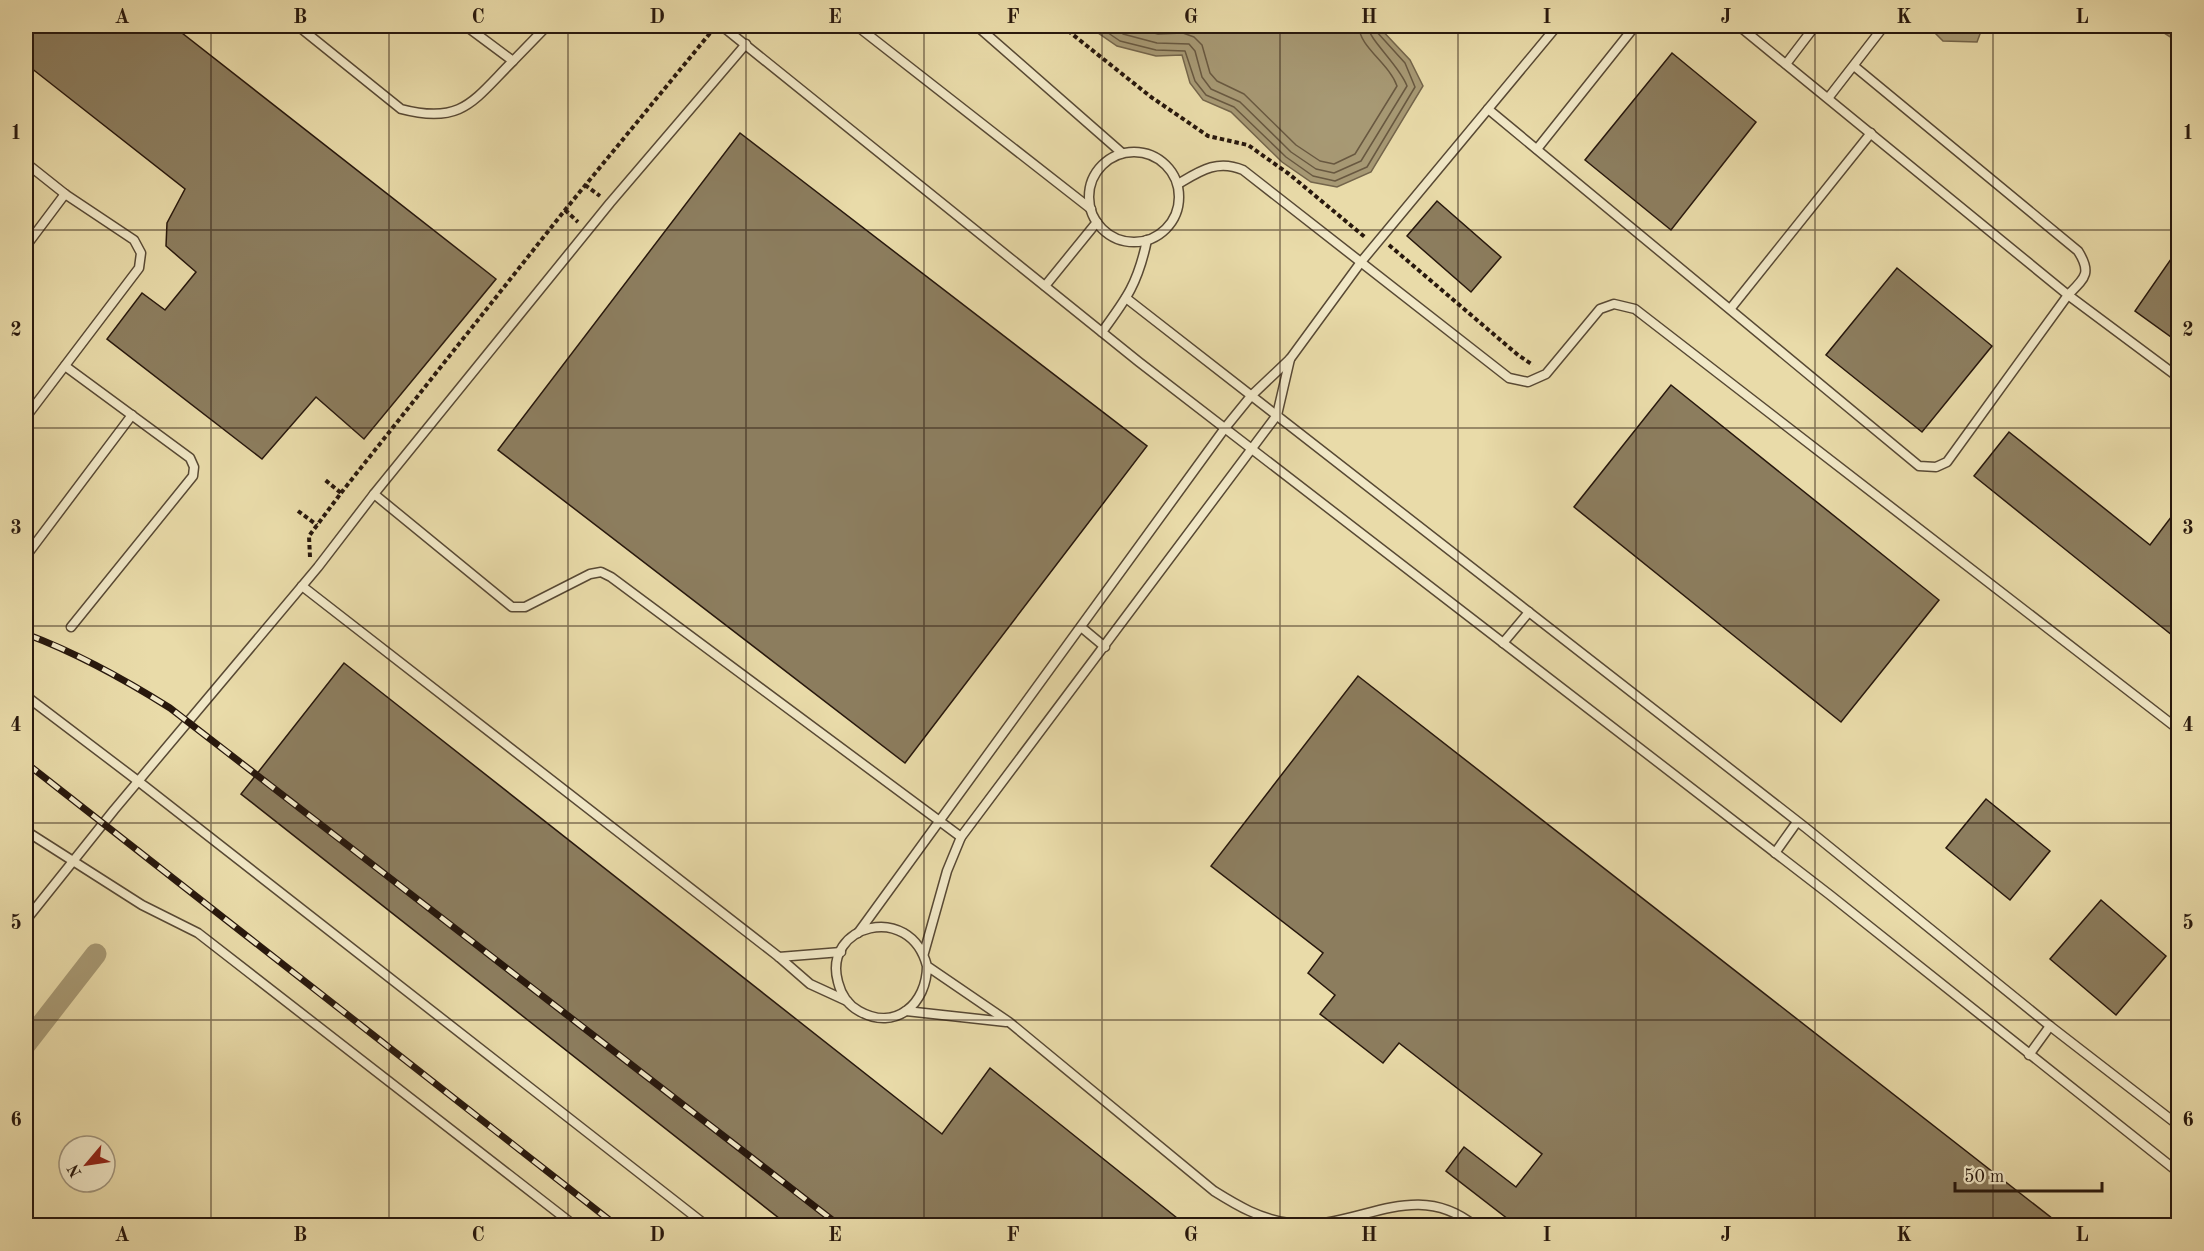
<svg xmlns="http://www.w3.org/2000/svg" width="2204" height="1251" font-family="'Old Standard TT',serif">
<rect width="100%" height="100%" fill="#e9dba9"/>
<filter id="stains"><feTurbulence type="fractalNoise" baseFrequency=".00333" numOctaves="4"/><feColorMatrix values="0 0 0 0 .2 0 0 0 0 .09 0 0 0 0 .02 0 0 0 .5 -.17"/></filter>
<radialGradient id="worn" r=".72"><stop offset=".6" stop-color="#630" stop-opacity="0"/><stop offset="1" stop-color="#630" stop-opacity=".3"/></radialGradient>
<g fill="#a79974" stroke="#74654b" stroke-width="1.5">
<path d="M1088 26H1378L1410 60 1423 86 1371 172 1337 187 1311 182 1282 162 1231 112 1203 100 1190 83 1182 55 1156 56 1117 46Z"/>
<path d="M1928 26H1983L1977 42 1943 41Z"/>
<path d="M2153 26H2178V42Z"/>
</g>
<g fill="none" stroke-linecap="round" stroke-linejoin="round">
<g stroke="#685840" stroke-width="1.5">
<path d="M1098 26 1120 41 1156 50 1185 51 1195 81 1206 95 1234 107 1286 157 1313 176 1335 181 1367 167 1415 87 1405 63 1376 31 1375 26"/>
<path d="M1111 26 1123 34 1157 43 1189 44 1195 51 1202 77 1211 89 1240 102 1291 152 1316 169 1334 173 1361 161 1407 86C1400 66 1368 39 1368 26"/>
<path d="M1127 26 1158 34 1183 33 1194 37 1202 45 1210 73 1217 81 1244 94 1296 145 1320 161 1334 164 1355 154 1397 86C1389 63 1359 47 1359 26"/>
</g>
<path stroke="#a79974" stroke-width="21" d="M26 1044 96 954"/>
</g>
<g fill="#8c7d5e" stroke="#28180d" stroke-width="1.5">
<path d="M26 26H173L496 279 364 439 316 397 262 459 107 339 142 293 165 310 196 272 166 246 167 223 185 189 26 64Z"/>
<path d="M1672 53 1756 122 1671 230 1585 160Z"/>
<path d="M740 133 1147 446 905 763 498 450Z"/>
<path d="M1437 201 1501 257 1471 292 1407 236Z"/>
<path d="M2178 249V342L2135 311Z"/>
<path d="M1897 268 1992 346 1922 432 1826 355Z"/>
<path d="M1671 385 1939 600 1841 722 1574 507Z"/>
<path d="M2009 432 2150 545 2178 508V640L1974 476Z"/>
<path d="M344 663 942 1134 990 1068 1187 1226H789L241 794Z"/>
<path d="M1358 676 2062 1226H1517L1446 1171 1464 1147 1516 1187 1542 1154 1399 1043 1383 1063 1320 1014 1335 995 1308 973 1323 953 1211 866Z"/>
<path d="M1986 799 2050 851 2010 900 1946 848Z"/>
<path d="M2101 900 2166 956 2116 1015 2050 959Z"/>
</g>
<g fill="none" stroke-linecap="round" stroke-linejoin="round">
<defs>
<g id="service">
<path d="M298 26 401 109C462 125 473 101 513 61"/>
<path d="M466 26 513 61 547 26"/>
<path d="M722 26 1139 362 1830 895 2178 1172"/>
<path d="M857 26 1091 209"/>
<path d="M977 26 1122 153"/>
<path d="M1786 64 1815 26"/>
<path d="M1854 66 2078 251C2092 273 2085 278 2068 295L2178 377"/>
<path d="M1829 97 1884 26"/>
<path d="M1488 109 1919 466 1936 467 1947 462 2068 295 1739 26"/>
<path d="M1537 149 1635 26"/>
<circle cx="1134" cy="197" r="45"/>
<path d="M26 163 65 194 134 240 141 253 139 268 26 417"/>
<path d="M1178 184C1200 171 1217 159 1243 170L1509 378 1528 382 1546 374 1600 309 1614 304 1635 309 2178 729"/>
<path d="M26 246 65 194"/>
<path d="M1045 286 1097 222"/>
<path d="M1126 298 1806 828 2050 1026 2178 1125"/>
<path d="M1731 308 1871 133"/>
<path d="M1102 332C1127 298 1138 283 1147 240"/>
<path d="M65 366 190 458 194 467 193 476 71 627"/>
<path d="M374 494 512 607H525L590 574 601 572 611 577 961 837"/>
<path d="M26 556 132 415"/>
<path d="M302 586 779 957 810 984 847 1001"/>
<path d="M1081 627 1105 647"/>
<path d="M1503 643 1529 612"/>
<path d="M26 696 138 781 707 1226"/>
<path d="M26 831 142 905 198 933 575 1226"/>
<path d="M1775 853 1797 822"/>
<path d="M26 920 114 810 318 567 374 494 610 203 746 44"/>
<path d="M858 933 1225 428 1251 396 1290 359 1361 262 1557 26"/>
<path d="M924 953 947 871 961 837 1277 415 1290 359"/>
<path d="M779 957 841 952"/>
<path d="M927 966C927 1003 896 1032 859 1011 848 1005 841 994 838 982 822 925 910 901 927 966L1009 1022 1214 1191C1238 1206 1260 1219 1289 1223 1356 1233 1412 1175 1475 1226"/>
<path d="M906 1011 1006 1022"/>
<path d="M2029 1055 2050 1026"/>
</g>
</defs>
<use href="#service" stroke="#584934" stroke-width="11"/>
<g stroke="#28180d" stroke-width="4" stroke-dasharray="4.5 3" stroke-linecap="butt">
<path d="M1062 26 1151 97 1208 136 1248 145 1289 174 1366 238"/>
<path d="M585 185 600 196"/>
<path d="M565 210 578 222"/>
<path d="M1389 245 1518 355 1533 365"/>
<path d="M341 493 565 210 711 32"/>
<path d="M298 511 317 525"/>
<path d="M310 557 309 536 341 493 324 479"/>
</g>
<use href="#service" stroke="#f1e8c7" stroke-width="8"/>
<defs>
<g id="rail">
<path d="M26 634C77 653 124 679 170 708L840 1226"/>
<path d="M26 763 617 1226"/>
</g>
</defs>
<use href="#rail" stroke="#28180d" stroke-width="7"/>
<use href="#rail" stroke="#f1e8c7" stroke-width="4.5" stroke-dasharray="14" stroke-linecap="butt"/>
</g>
<path fill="none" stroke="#28180d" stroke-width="1.5" stroke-opacity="0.55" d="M211 26V1226M389 26V1226M568 26V1226M746 26V1226M924 26V1226M1102 26V1226M1280 26V1226M1458 26V1226M1636 26V1226M1815 26V1226M1993 26V1226M26 230H2178M26 428H2178M26 626H2178M26 823H2178M26 1020H2178"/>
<rect width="2204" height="1251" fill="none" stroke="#e9dba9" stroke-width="66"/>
<g transform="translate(87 1164) rotate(241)"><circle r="28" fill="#f1e8c7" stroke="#a1957d" stroke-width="1.5"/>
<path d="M0-4.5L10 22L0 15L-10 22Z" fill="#8f2418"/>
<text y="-9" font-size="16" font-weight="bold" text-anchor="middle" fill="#28180d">N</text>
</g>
<path d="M1955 1182v9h147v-9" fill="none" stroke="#28180d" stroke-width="3"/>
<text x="1964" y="1182" font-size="18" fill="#28180d" stroke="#f1e8c7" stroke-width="4.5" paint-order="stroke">50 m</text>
<rect x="33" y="33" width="2138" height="1185" fill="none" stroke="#28180d" stroke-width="2"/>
<g font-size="20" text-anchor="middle" font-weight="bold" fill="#28180d">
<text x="122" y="23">A</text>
<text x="300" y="23">B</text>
<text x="478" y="23">C</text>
<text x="657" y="23">D</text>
<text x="835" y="23">E</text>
<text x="1013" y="23">F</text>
<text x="1191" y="23">G</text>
<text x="1369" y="23">H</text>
<text x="1547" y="23">I</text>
<text x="1726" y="23">J</text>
<text x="1904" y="23">K</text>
<text x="2082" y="23">L</text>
<text x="16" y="139">1</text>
<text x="2188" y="139">1</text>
<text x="16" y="336">2</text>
<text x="2188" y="336">2</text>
<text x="16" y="534">3</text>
<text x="2188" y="534">3</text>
<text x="16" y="731">4</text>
<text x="2188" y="731">4</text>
<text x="16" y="929">5</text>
<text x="2188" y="929">5</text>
<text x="16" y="1126">6</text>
<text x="2188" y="1126">6</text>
<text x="122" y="1241">A</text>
<text x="300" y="1241">B</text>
<text x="478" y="1241">C</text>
<text x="657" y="1241">D</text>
<text x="835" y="1241">E</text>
<text x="1013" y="1241">F</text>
<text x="1191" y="1241">G</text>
<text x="1369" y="1241">H</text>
<text x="1547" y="1241">I</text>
<text x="1726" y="1241">J</text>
<text x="1904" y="1241">K</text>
<text x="2082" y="1241">L</text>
</g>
<rect width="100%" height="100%" filter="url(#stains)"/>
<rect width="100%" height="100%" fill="url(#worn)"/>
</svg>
